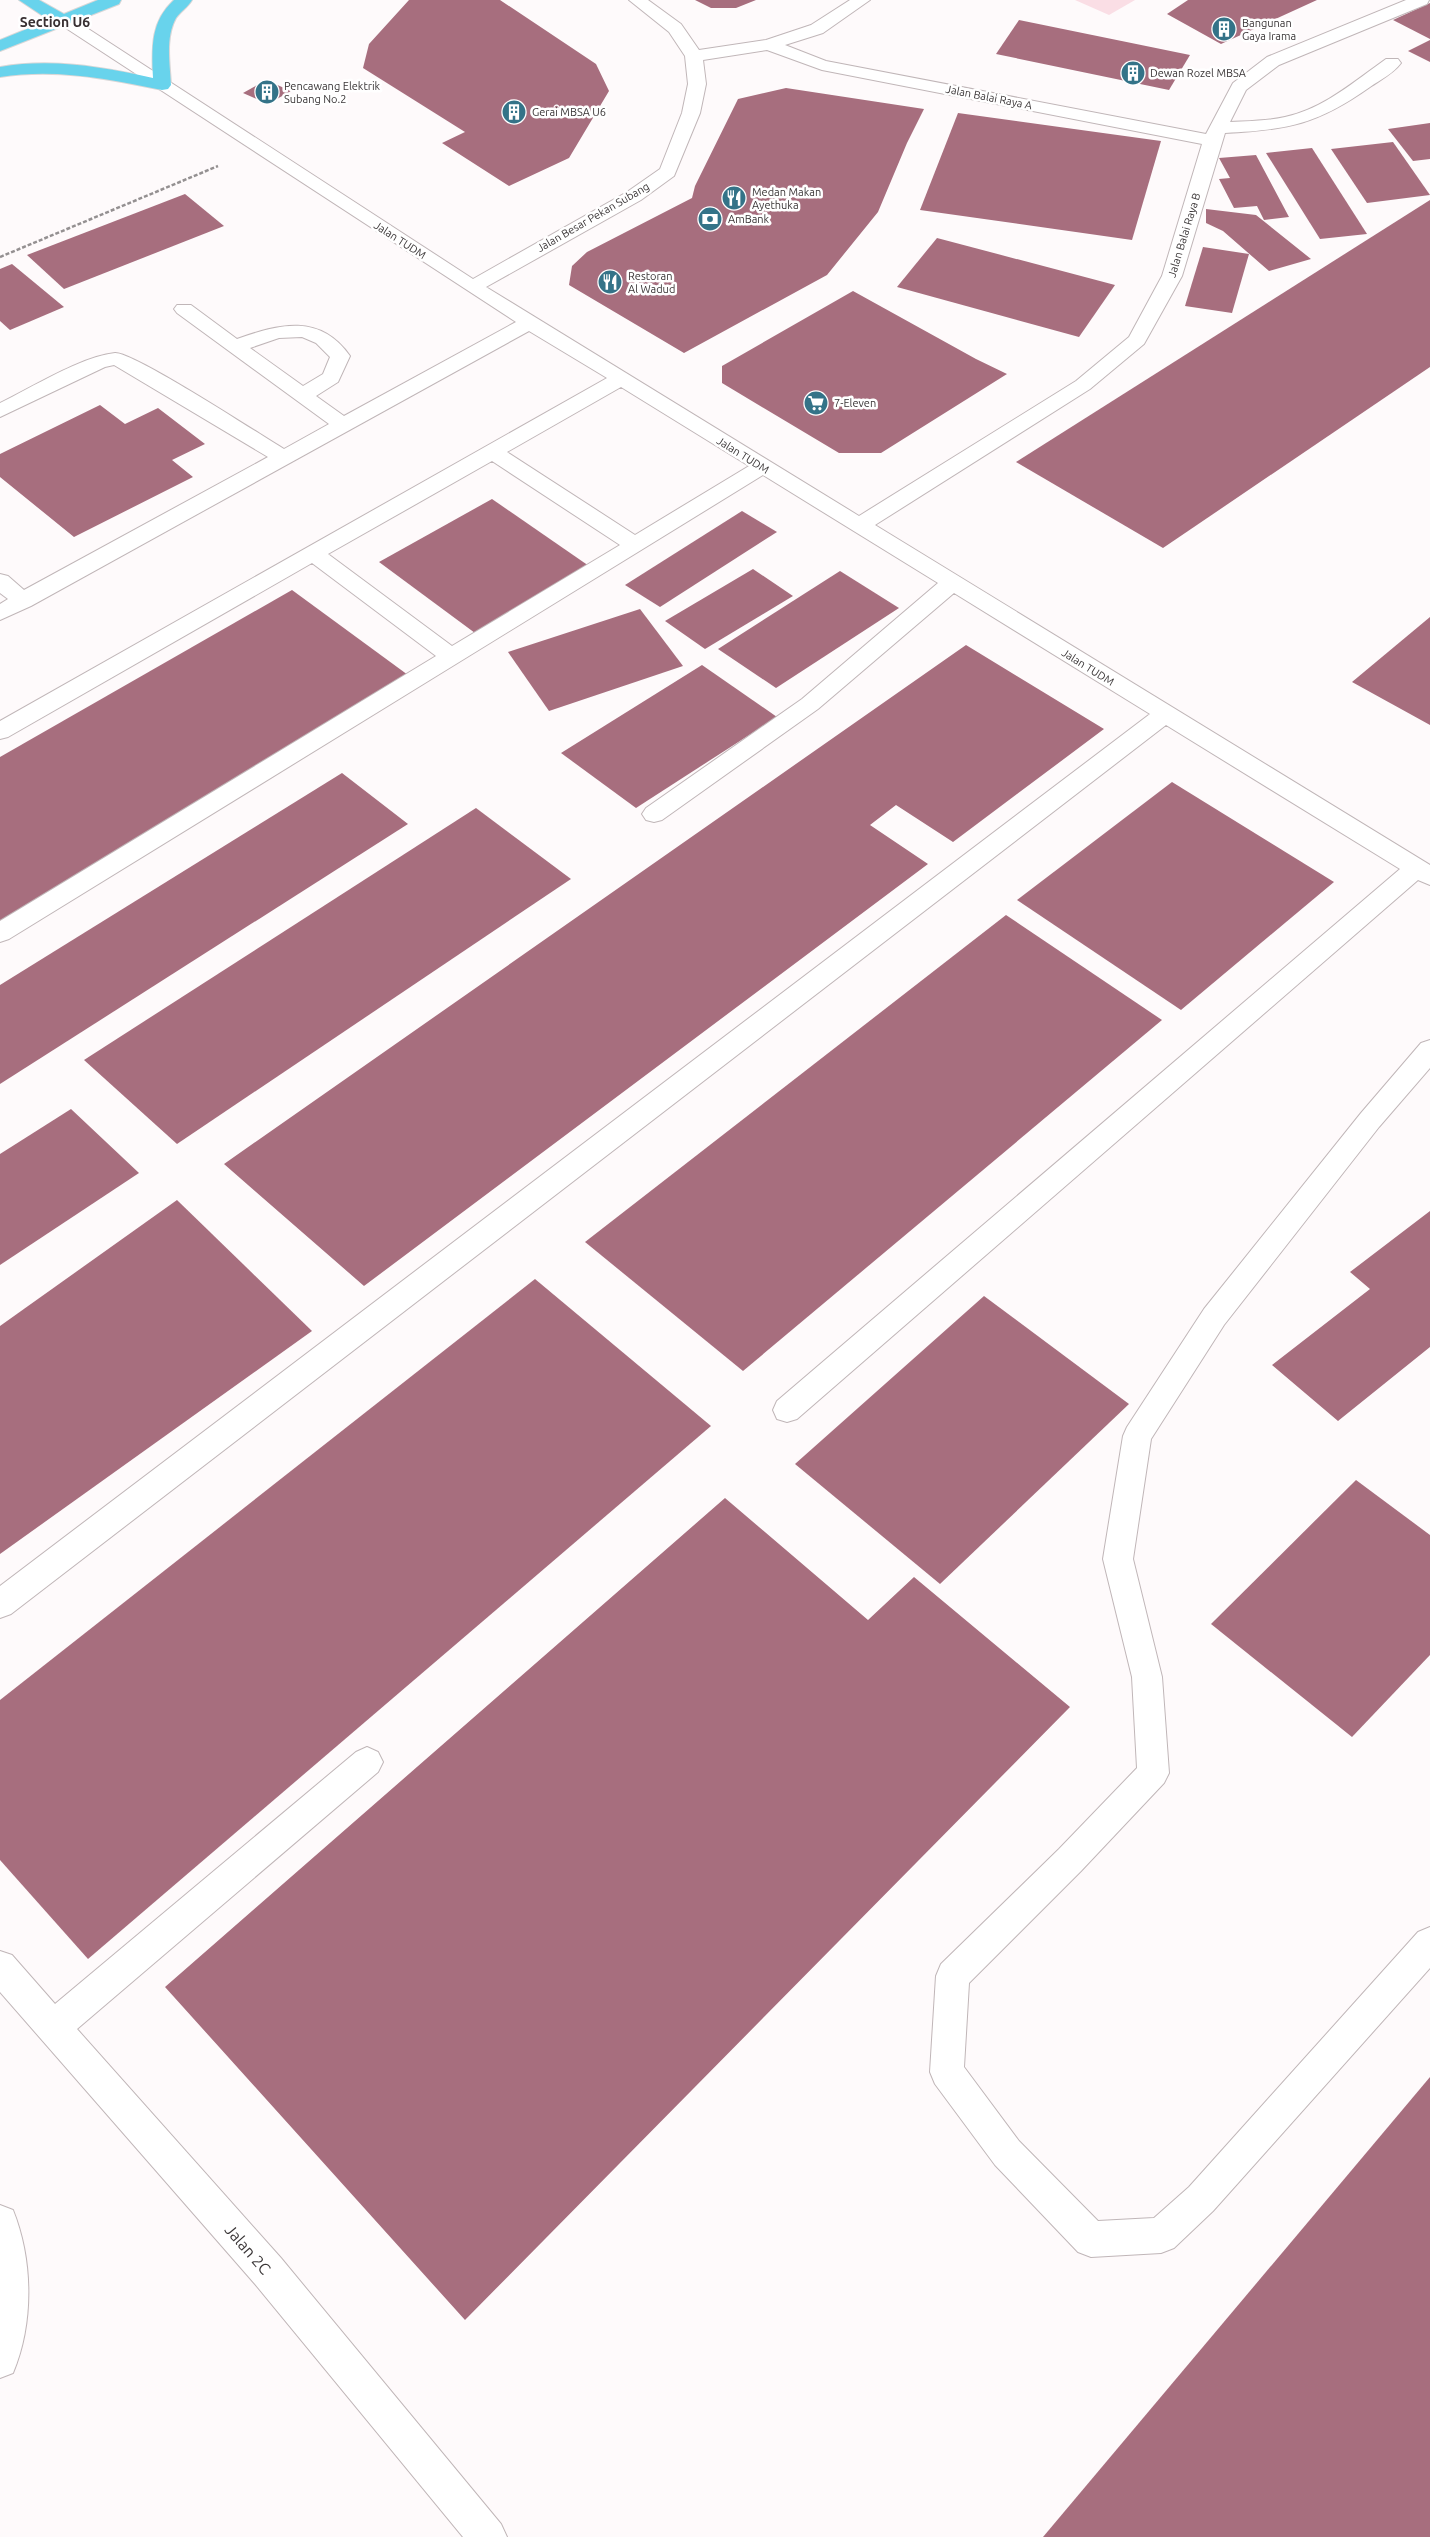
<svg xmlns="http://www.w3.org/2000/svg" width="1430" height="2537" font-family="Ubuntu,sans-serif">
<rect width="100%" height="100%" fill="#fefafb"/>
<path fill="#fadee5" d="M1075 0H1135L1109 15Z"/>
<g fill="#a76e7e">
<path d="M409 0H500L596 64 609 91 569 158 509 186 442 143 465 132 363 68 369 44Z"/>
<path d="M695 0H756L736 8H711Z"/>
<path d="M1188 0H1317L1221 44 1167 14Z"/>
<path d="M1430 3V39L1393 20Z"/>
<path d="M1019 20 1190 55 1169 90 996 54Z"/>
<path d="M1430 40V62L1408 51Z"/>
<path d="M266 80 291 91 268 104 243 93Z"/>
<path d="M786 88 924 109 907 143 878 212 827 275 684 353 569 285 572 266 587 252 692 198 695 186 738 99Z"/>
<path d="M958 113 1161 141 1132 240 920 210Z"/>
<path d="M1430 123V159L1413 161 1388 129Z"/>
<path d="M1393 142 1430 195 1367 203 1331 149Z"/>
<path d="M1312 148 1367 234 1320 239 1266 153Z"/>
<path d="M1256 155 1289 217 1264 220 1257 206 1234 208 1219 179 1230 178 1219 158Z"/>
<path d="M185 194 224 226 64 289 27 255Z"/>
<path d="M1430 200V367L1163 548 1016 462Z"/>
<path d="M1206 209 1256 215 1311 259 1269 271 1223 231 1206 223Z"/>
<path d="M937 238 1115 285 1079 337 897 287Z"/>
<path d="M1203 247 1249 254 1232 313 1185 306Z"/>
<path d="M12 264 64 307 10 330 0 321V269Z"/>
<path d="M853 291 976 359 1007 374 881 453H839L722 383V366Z"/>
<path d="M100 405 125 424 158 408 205 444 172 460 193 477 74 537 0 477V454Z"/>
<path d="M492 499 589 566 475 633 379 562Z"/>
<path d="M742 511 777 532 660 607 625 585Z"/>
<path d="M753 569 793 596 705 649 665 621Z"/>
<path d="M840 571 899 608 776 688 718 649Z"/>
<path d="M292 590 408 675 0 921V757Z"/>
<path d="M640 609 683 666 549 711 508 652Z"/>
<path d="M1430 617V725L1352 682Z"/>
<path d="M966 645 1104 729 953 842 896 805 870 825 928 864 364 1286 224 1164Z"/>
<path d="M702 665 777 717 636 808 561 753Z"/>
<path d="M342 773 408 824 0 1084V985Z"/>
<path d="M1172 782 1334 882 1181 1010 1017 900Z"/>
<path d="M476 808 571 879 177 1144 84 1060Z"/>
<path d="M1006 915 1162 1020 743 1371 585 1242Z"/>
<path d="M71 1109 139 1173 0 1265V1154Z"/>
<path d="M177 1200 312 1331 0 1554V1326Z"/>
<path d="M1430 1211V1347L1338 1421 1272 1365 1370 1289 1350 1272Z"/>
<path d="M535 1279 711 1426 88 1959 0 1860V1700Z"/>
<path d="M984 1296 1129 1404 940 1584 795 1464Z"/>
<path d="M1356 1480 1430 1535V1655L1352 1737 1211 1624Z"/>
<path d="M725 1498 868 1620 914 1577 1070 1707 465 2320 165 1987Z"/>
<path d="M1430 2077V2537H1043Z"/>
</g>
<g fill="none" stroke-linecap="round" stroke-linejoin="round">
<defs>
<g id="minor">
<path d="M629 0H648L681 24 699 50 766 40 811 25 850 0H870L823 33 785 45 826 61 1206 134 1233 83 1267 57 1406 0H1429L1427 4 1279 65 1246 90 1230 122C1249 121 1267 121 1285 117 1323 109 1355 81 1386 59H1398L1401 63C1394 73 1380 80 1370 87 1318 124 1288 130 1225 133L1182 276 1144 344 1090 389 875 525 1430 865V885L1418 880 797 1419 787 1422 777 1419 773 1410 777 1401 1400 869 1166 725 11 1614 0 1618V1586L1150 714 954 593 818 709 662 820 654 822 646 820 642 814 646 808 802 699 938 583 763 475 9 939 0 942V921L436 656 312 563 8 737 0 739V721L607 378 529 331 31 606 0 620V604L8 599 0 593V574L8 576 24 590 268 457 114 365 105 367 0 417V403C31 388 82 356 115 353 134 352 259 434 284 449L329 424 177 313 174 309 177 305H191L237 339C279 324 320 313 350 356L338 382 316 396 344 416 516 322 55 21 58 17H70L473 279 627 192 660 169 682 113 688 84 685 56 669 32ZM767 50 822 70 1202 144 1162 276 1129 337 1076 381 859 516 486 287 641 200 674 176 700 113 706 84 703 60ZM302 337 316 343 330 357 323 374 303 386 250 348 279 338ZM621 387 749 466 635 535 507 452ZM492 461 620 545 452 646 328 554Z"/>
<path d="M1430 1040V1068L1379 1127 1224 1325 1151 1439 1133 1559 1162 1677 1169 1773 1164 1783 1081 1871 969 1983 964 2067 1019 2141 1098 2221 1154 2218 1189 2187 1418 1932 1430 1927V1968L1213 2211 1174 2248 1161 2253 1091 2257 1078 2252 995 2165 935 2084 930 2072 936 1976 941 1964 1059 1849 1137 1768 1132 1677 1103 1559 1123 1436 1127 1427 1204 1309 1361 1113 1421 1043Z"/>
<path d="M367 1747 378 1752 383 1762 378 1772 77 2029 281 2258 501 2524 507 2537H463L255 2284 0 1992V1951L12 1955 55 2004 356 1752Z"/>
<path d="M0 2205 13 2210C33 2260 34 2323 13 2373L0 2378Z"/>
</g>
<g id="major">
<path d="M19 0H39L64 14 98 0H121L119 4 0 51V40L49 20Z"/>
<path d="M174 0H192C188 7 181 11 176 18 165 38 170 63 171 85L168 89 162 90C108 79 56 68 0 77V67C52 58 102 67 153 78 152 48 150 22 174 0Z"/>
</g>
</defs>
<use href="#minor" stroke="#c0b6b8" stroke-width="2"/>
<use href="#major" stroke="#d8d7d7" stroke-width="2"/>
<path stroke="#949091" stroke-width="2.5" stroke-dasharray="4 2" stroke-linecap="butt" d="M0 257 218 166"/>
<use href="#minor" fill="#fff" fill-rule="evenodd"/>
<use href="#major" fill="#68d3ec" fill-rule="evenodd"/>
</g>
<defs>
<symbol id="building-disc" viewBox="-11 -11 22 22"><circle r="9.5" fill="#347388" stroke="#fff"/><path d="M-4-6H4V6H1V3H-1V6H-4ZM-2.5-4.3h1.7v1.8h-1.7ZM.8-4.3h1.7v1.8H.8ZM-2.5-1h1.7V.8h-1.7ZM.8-1h1.7V.8H.8Z" fill="#fff"/></symbol>
<symbol id="restaurant-disc" viewBox="-11 -11 22 22"><circle r="9.5" fill="#347388" stroke="#fff"/><path d="M-5-6h1v4h1v-4h1v4h1v-4h1v5L-1.5 .5V6h-2V.5L-5-1ZM5-6V6H3V1.5H1.5Q1.5-4 5-6Z" fill="#fff"/></symbol>
<symbol id="bank-disc" viewBox="-11 -11 22 22"><circle r="9.5" fill="#347388" stroke="#fff"/><path d="M-6-4H6V4H-6ZM0-2.3a2.3 2.3 0 1 0 0 4.6a2.3 2.3 0 1 0 0-4.6Z" fill="#fff"/></symbol>
<symbol id="supermarket-disc" viewBox="-11 -11 22 22"><circle r="9.5" fill="#347388" stroke="#fff"/><path d="M-6-5.5h2.5l.6 2H6L4.5 2H-2.5L-4.4-4H-6ZM-1.5 3.2a1.3 1.3 0 1 0 .1 0ZM3 3.2a1.3 1.3 0 1 0 .1 0Z" fill="#fff"/></symbol>
</defs>
<g fill-rule="evenodd">
<use href="#building-disc" x="1210" y="15" width="28" height="28"/>
<use href="#building-disc" x="1119" y="59" width="28" height="28"/>
<use href="#building-disc" x="253" y="78" width="28" height="28"/>
<use href="#building-disc" x="500" y="98" width="28" height="28"/>
<use href="#restaurant-disc" x="720" y="184" width="28" height="28"/>
<use href="#bank-disc" x="696" y="205" width="28" height="28"/>
<use href="#restaurant-disc" x="596" y="268" width="28" height="28"/>
<use href="#supermarket-disc" x="802" y="389" width="28" height="28"/>
</g>
<g text-anchor="middle" stroke-width="5" stroke-linejoin="round" paint-order="stroke">
<g font-size="11" fill="#3a3637" stroke="#fff" text-anchor="start">
<text x="1242" y="27">Bangunan<tspan x="1242" dy="13">Gaya Irama</tspan></text>
<text x="1150" y="77">Dewan Rozel MBSA</text>
<text x="284" y="90">Pencawang Elektrik<tspan x="284" dy="13">Subang No.2</tspan></text>
<text x="532" y="116">Gerai MBSA U6</text>
<text x="752" y="196">Medan Makan<tspan x="752" dy="13">Ayethuka</tspan></text>
<text x="728" y="223">AmBank</text>
<text x="628" y="280">Restoran<tspan x="628" dy="13">Al Wadud</tspan></text>
<text x="834" y="407">7-Eleven</text>
</g>
<g font-size="11" fill="#3a3637" stroke="#fff">
<text transform="translate(989 97) rotate(11)" y="4">Jalan Balai Raya A</text>
<text transform="translate(593 217) rotate(-30)" y="4">Jalan Besar Pekan Subang</text>
<text transform="translate(1184 235) rotate(-73)" y="4">Jalan Balai Raya B</text>
<text transform="translate(400 240) rotate(33)" y="4">Jalan TUDM</text>
<text transform="translate(743 455) rotate(32)" y="4">Jalan TUDM</text>
<text transform="translate(1088 667) rotate(32)" y="4">Jalan TUDM</text>
</g>
<g font-size="14" font-weight="bold" fill="#383032" stroke="#fff">
<text x="55" y="27">Section U6</text>
</g>
<g font-size="16" fill="#3a3637" stroke="#fff">
<text transform="translate(248 2249) rotate(49)" y="6">Jalan 2C</text>
</g>
</g>
</svg>
